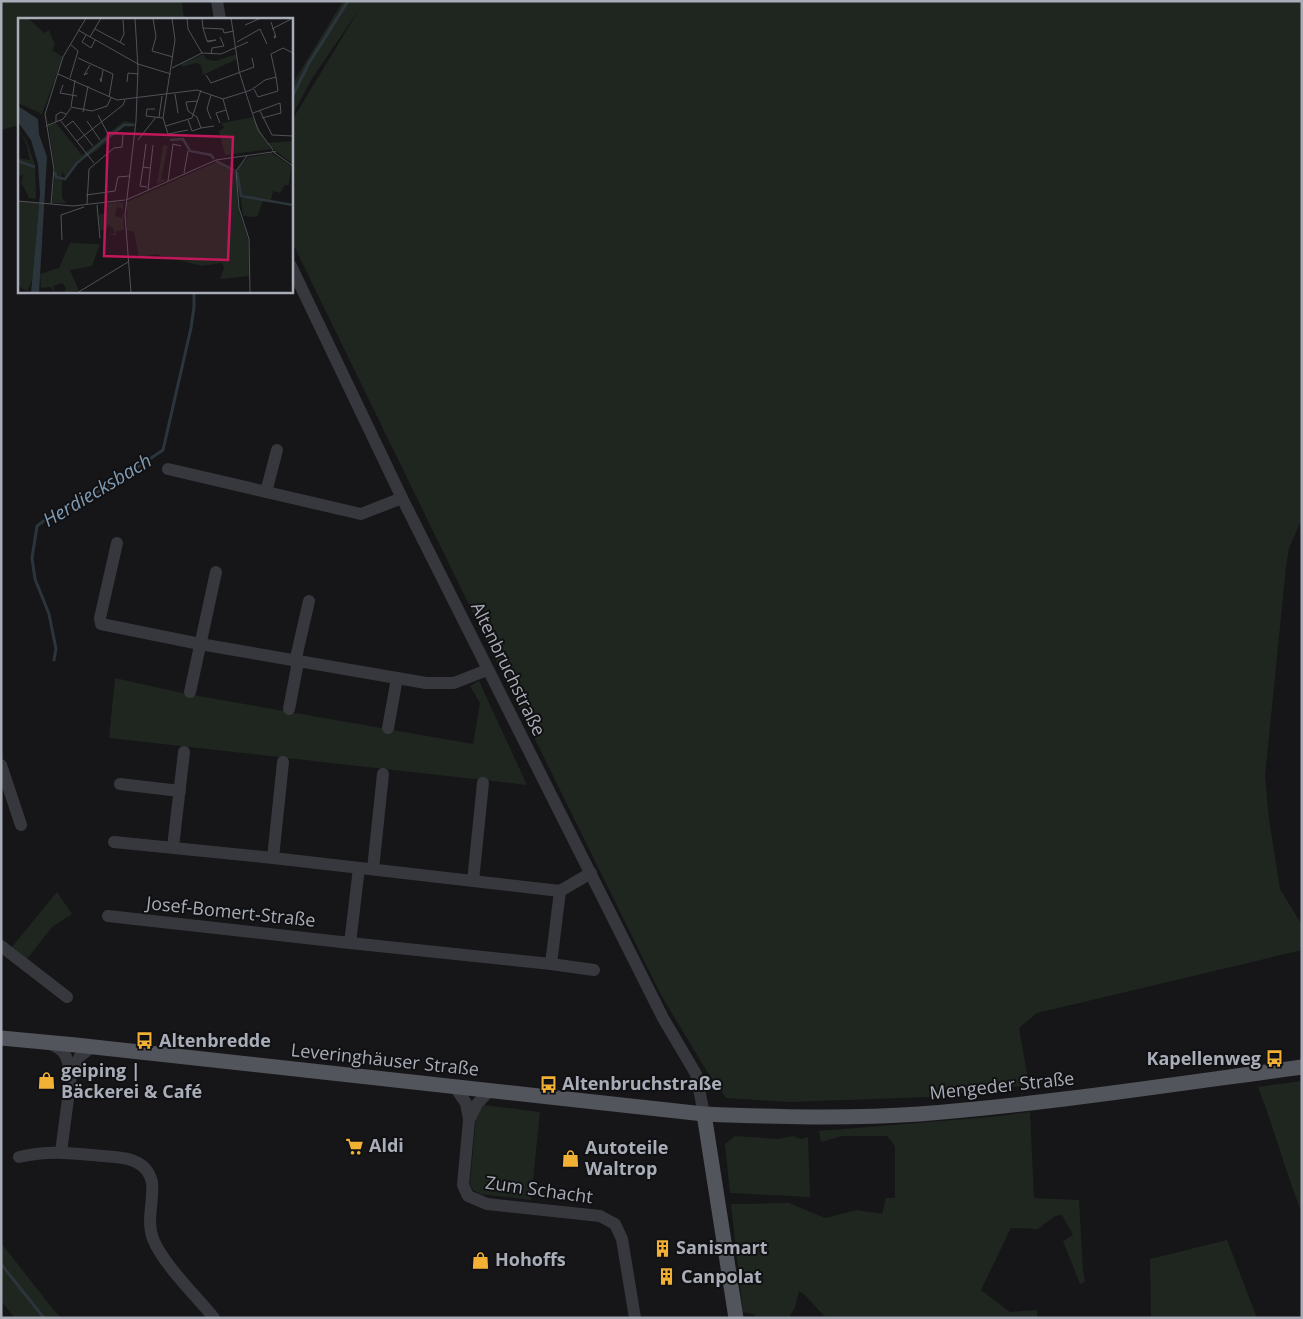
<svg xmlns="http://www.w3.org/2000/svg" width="1303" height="1319" font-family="'Open Sans',sans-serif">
<rect width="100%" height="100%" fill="#161618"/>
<g fill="#1e261f">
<path d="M1 1H182L184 19H19V125L1 130Z"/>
<path d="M343 1H1302V519L1289 548 1286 567 1265 776 1269 819 1280 889 1302 925V950L1037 1013 1019 1028 1029 1085 929 1097 789 1102 726 1098 706 1070 661 995 494 656 291 240V122L360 8 311 80 291 118V86Z"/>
<path d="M115 678 187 694 473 744 480 703 470 686 479 681 527 785 109 738Z"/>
<path d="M57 892 72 914 52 927 27 959 12 947Z"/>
<path d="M1302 1081V1211H1301C1285 1170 1274 1128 1258 1087Z"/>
<path d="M484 1105 540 1112 531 1200 480 1194 473 1190 470 1184 476 1117Z"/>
<path d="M1030 1112 1034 1198 1079 1200 1083 1270 1085 1282 1080 1284 1063 1241 1073 1235 1062 1215 1055 1216 1038 1229 1011 1228 981 1290 1010 1312 1037 1310V1318H836L824 1316 806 1296 799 1291 795 1307 789 1318H757L753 1314 743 1312 731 1204 789 1203 825 1218 857 1210 882 1214 886 1198H895V1146L887 1136H842L821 1142 819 1131 990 1117Z"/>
<path d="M735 1136 778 1139 792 1136 801 1139 808 1137 810 1197 730 1193 725 1144Z"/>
<path d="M1227 1240 1257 1318H1151L1150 1259Z"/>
<path d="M1 1243 53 1309 61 1318H15L1 1301Z"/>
</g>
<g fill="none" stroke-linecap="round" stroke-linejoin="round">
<g stroke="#2c353c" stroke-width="3">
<path d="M291 99 309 63 348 1"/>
<path d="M54 660 56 649 49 614 35 579 32 558 37 526 45 520 111 485 163 450 191 328 194 307V291"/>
<path d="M1 1264 44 1318"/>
</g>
<g stroke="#37383d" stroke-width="12">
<path d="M217 1 220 19"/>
<path d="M291 266 402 498 663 1018 696 1074 704 1114"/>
<path d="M168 469 361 514 402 498"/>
<path d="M266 492 277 450"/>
<path d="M117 543 100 618 101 624 200 644 426 683H454L487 670"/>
<path d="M295 662 309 601"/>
<path d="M190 692 216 572"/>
<path d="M289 709 298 662"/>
<path d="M388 728 397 678"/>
<path d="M1 765 21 825"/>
<path d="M120 784 180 791"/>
<path d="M114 842 273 858 560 891 591 873"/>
<path d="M173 847 184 752"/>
<path d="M273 858 283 762"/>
<path d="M359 868 350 943 551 964 560 891"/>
<path d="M373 869 383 774"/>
<path d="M473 881 483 783"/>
<path d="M108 916 350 943"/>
<path d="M1 946 67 997"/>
<path d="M551 964 594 970"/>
<path d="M50 1044C68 1051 67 1058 71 1076"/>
<path d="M455 1087 466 1103 469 1120 463 1185 468 1196 487 1204 600 1216 615 1224 622 1239 635 1318"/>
<path d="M469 1120 477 1104 489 1091"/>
<path d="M61 1152 71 1076 80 1056 92 1047"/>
<path d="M19 1157C50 1150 71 1153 103 1156 113 1157 127 1157 136 1162 145 1166 150 1174 152 1182 154 1202 146 1220 153 1239 163 1264 197 1297 214 1318"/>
</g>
<g stroke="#53555c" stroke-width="15">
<path d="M1 1038 76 1045 704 1114C776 1117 848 1119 919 1114 1047 1104 1175 1084 1302 1067"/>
<path d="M704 1114 736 1318"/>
</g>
</g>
<defs>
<symbol id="bus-bare" viewBox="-9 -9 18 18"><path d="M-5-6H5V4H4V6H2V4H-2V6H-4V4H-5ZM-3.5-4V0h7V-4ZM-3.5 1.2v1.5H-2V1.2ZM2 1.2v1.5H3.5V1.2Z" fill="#f2b134" stroke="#111113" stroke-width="2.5" paint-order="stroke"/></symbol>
<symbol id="shop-bare" viewBox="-9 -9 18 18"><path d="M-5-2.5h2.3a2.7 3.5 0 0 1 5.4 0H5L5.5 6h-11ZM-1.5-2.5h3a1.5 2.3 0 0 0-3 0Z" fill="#f2b134" stroke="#111113" stroke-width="2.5" paint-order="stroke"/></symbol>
<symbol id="supermarket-bare" viewBox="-9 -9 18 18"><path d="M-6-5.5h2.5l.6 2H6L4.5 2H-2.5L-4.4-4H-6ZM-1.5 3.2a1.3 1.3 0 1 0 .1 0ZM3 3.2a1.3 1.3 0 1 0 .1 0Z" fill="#f2b134" stroke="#111113" stroke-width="2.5" paint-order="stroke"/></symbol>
<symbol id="building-bare" viewBox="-9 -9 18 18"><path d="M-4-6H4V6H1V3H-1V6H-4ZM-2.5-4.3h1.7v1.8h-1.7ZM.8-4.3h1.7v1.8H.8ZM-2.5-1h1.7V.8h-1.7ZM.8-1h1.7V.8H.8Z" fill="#f2b134" stroke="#111113" stroke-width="2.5" paint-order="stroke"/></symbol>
</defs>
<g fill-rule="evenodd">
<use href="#bus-bare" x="132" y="1028" width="25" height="25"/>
<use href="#bus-bare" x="1262" y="1046" width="25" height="25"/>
<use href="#shop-bare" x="34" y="1068" width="25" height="25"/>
<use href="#bus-bare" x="536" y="1072" width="25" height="25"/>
<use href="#supermarket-bare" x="342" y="1134" width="25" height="25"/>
<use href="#shop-bare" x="558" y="1146" width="25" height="25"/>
<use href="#building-bare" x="650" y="1236" width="25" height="25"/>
<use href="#shop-bare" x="468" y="1248" width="25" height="25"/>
<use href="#building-bare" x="654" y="1264" width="25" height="25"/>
</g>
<g text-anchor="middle" stroke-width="4" stroke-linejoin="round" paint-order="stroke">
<g font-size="18" fill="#a8adb8" stroke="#111113">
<text transform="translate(508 669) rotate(64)" y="6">Altenbruchstraße</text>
<text transform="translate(231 912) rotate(6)" y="6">Josef-Bomert-Straße</text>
<text transform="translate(385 1060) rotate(6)" y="6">Leveringhäuser Straße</text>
<text transform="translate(1002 1086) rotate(-6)" y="6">Mengeder Straße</text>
<text transform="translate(539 1190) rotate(8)" y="6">Zum Schacht</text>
</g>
<g font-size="18" font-weight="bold" fill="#a8adb8" stroke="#111113" text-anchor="start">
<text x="159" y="1047">Altenbredde</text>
<text x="1261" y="1065" text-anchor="end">Kapellenweg</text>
<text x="61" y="1077">geiping |<tspan x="61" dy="21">Bäckerei &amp; Café</tspan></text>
<text x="562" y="1090">Altenbruchstraße</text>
<text x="369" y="1152">Aldi</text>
<text x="585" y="1154">Autoteile<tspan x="585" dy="21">Waltrop</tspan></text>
<text x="676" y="1254">Sanismart</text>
<text x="495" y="1266">Hohoffs</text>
<text x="681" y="1283">Canpolat</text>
</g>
<g font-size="19" font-style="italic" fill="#7f9bb3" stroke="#111113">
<text transform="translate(97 490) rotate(-31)" y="7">Herdiecksbach</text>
</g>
</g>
<g transform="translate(18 18)">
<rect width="275" height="275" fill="#161618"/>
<path d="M0 0H10L26 15 31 12 37 27 34 32 45 39 24 96 0 85ZM186 36 188 41 197 43 219 36V41L185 57 183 47 178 45 164 49 163 46ZM28 94 31 106 38 105 64 137 106 103 116 105 117 108H107L78 133 63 142 48 159 44 154V180L48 185H34L37 151ZM235 99 249 125 275 123V146L250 127 253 131 207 137 201 113 206 110 204 105ZM0 110 9 124 17 147 18 181 11 180 3 164 5 157 0 158V140L12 142 8 125ZM145 127 150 128 143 161 149 162 139 166ZM254 135 273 148 271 167H267L262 175 255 173 253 183H245L239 199 225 198 219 150 231 139ZM200 143 218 152 220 190 230 221 231 258 202 261 206 250 204 245 184 248 137 236 121 240 116 214 109 212V184ZM0 183 21 185 14 262 9 273 0 268ZM99 184V189L100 184 105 185V191L99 189 97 198 104 200 105 192 106 212 98 213V217H90L97 215 95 210 90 207 88 212H82L81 197 87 195 90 190 88 186ZM52 225 82 226 74 248 52 252 61 273 46 275 48 270 44 265 35 268 37 275 33 269 23 270 22 256 41 250Z" fill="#1e261f"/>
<path d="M0 88 20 101 21 116 29 139 21 275H13L22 176 20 146 13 122 0 104Z" fill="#2c353c"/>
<path fill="none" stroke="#2c353c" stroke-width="2.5" d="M152 122 165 121 172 133 193 137 196 141M0 143 17 149M198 143 216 152M37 154 38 159 47 161 59 145 85 123 106 107H116M219 154 223 178 275 187"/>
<path fill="none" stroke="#505258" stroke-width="1" d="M135 0 138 19 134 33 155 39M154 0 157 22 145 100 150 116 170 112M169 0 170 11 184 35M184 0 185 10 189 23 190 24 198 22 189 23M213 0 221 53 232 88 240 112 255 132M253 4 258 19 256 20 257 17M227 7 243 0M185 10 205 11 206 15 216 13M77 11 107 27M254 11 275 0M60 12 120 46 153 56M68 17 64 24 73 30 77 22M72 19 83 0M102 24 106 16 105 2M219 24 242 11 249 26M52 26 60 33 52 60M193 36 194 30 206 28 202 19M60 40 95 56 91 79M154 50 184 35 203 36 230 24M70 55 66 57 72 47M40 56 99 82 179 72 205 81 233 72 247 62 258 59 253 36 265 30 275 35M188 57 193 65 236 49 234 40M82 60 83 64 85 52M57 62 53 89 74 93 89 88 93 80M109 64 110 55 120 56M45 67 42 75 59 78M236 71 240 79 260 73 258 59M157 76 160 95M205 81 211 102M180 83 168 84 170 93 179 99 183 110 196 108M137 91H129L128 98 145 100M242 93 254 117 275 118M65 94 70 68M235 95 262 85 263 95 244 100M80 97 90 116M141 99 144 78M193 101 189 91 193 77M42 102 76 145M170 102 174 113 183 110M69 103 82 122M38 104V97L43 94 48 96M202 105 198 95 208 92M28 108 45 101 53 90M148 108 174 100 183 72M47 109 55 103 75 128M120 122 138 99M59 123 105 87 107 82M258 134 254 133 275 148M229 138 218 153 221 190 231 221 232 275M125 149 128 126M166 155 170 133M150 163 155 126 163 128M129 169 122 168 125 149 132 150M130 172 135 127M68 177 97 173 100 159 111 158M108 182 198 142 254 134M0 183 55 188 107 182M33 186 36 151 27 96 45 39 68 0M69 186 71 151 96 130 104 129 105 117M79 187 82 220M44 222 43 197 66 189M59 275 110 244M113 275 107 197 118 103 120 50 117 0"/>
<path fill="#c2185b" fill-opacity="0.15" stroke="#c2185b" stroke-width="2.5" d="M90 115 215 119 210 242 86 238Z"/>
<rect width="275" height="275" fill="none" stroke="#a8adb8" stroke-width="2.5"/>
</g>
<rect width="1303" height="1319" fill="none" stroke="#a8adb8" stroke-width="5"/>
</svg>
